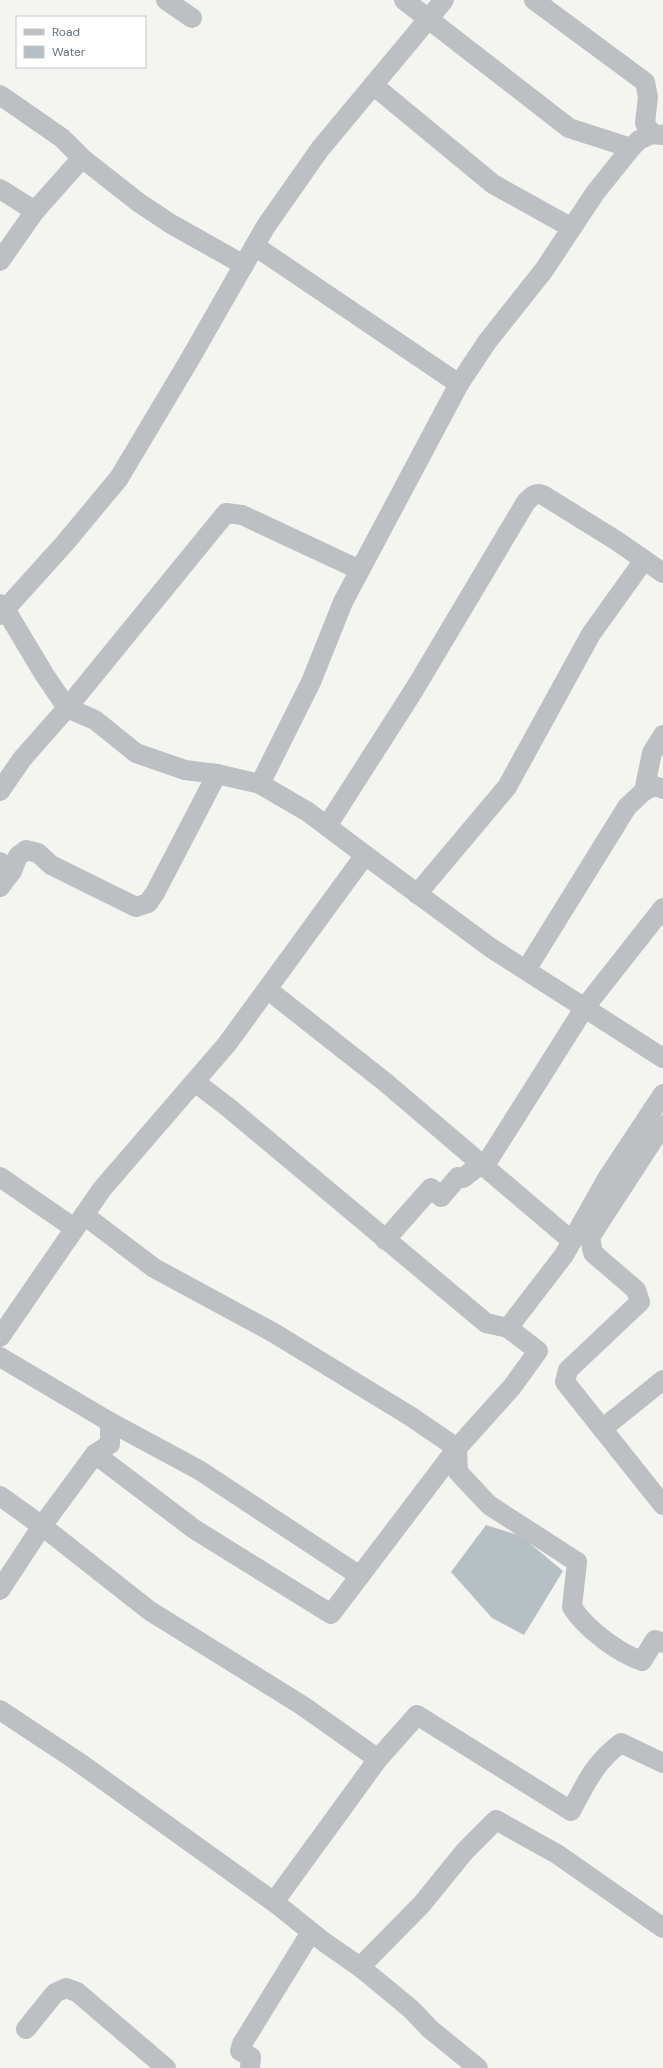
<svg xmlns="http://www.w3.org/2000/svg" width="663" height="2068" font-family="'DM Sans',sans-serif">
<rect width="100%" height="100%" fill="#f4f5f1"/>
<path fill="#b6c0c4" d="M486 1525 521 1536 563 1571 524 1635 492 1618 451 1572Z"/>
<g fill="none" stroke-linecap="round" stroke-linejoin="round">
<g stroke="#bcc0c3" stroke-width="20">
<path d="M166 0 192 18"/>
<path d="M404 0 569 128 631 148"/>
<path d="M534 0 645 82 648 97 645 123 652 134"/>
<path d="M373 85 493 184 572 228"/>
<path d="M0 95 62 138 82 158 138 202 171 224 244 265"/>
<path d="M0 189 35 211 82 158"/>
<path d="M255 246 459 384"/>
<path d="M0 261 35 211"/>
<path d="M0 604 5 609 44 674 67 708 95 720 136 753 185 770 217 774 260 784 308 812 365 855 227 1044 102 1189 0 1337"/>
<path d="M0 615 65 543 119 478 190 359 266 226 320 149 444 0"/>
<path d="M260 784 311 682 343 602 459 384 487 342 544 270 595 193 631 148 639 140 652 134 663 135"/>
<path d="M0 791 22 759 67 708 226 513 242 515 360 570"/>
<path d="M644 791 652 753 663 735"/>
<path d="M327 826 414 690 526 502C532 496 535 492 543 495L617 541 663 573"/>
<path d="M365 855 491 948 663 1058"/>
<path d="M0 862 12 871 0 887"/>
<path d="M12 871 18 856 26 850 38 853 51 865 136 907 148 903 155 893 217 774"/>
<path d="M417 894 507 787 591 634 644 560"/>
<path d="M526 970 627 807 644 791 655 786 663 789"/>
<path d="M267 989 385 1082 572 1241"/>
<path d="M195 1082 229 1108 486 1323 508 1328"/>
<path d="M663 1125 590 1237 593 1253 636 1290 640 1302 568 1370 565 1382 663 1505"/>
<path d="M484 1167 585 1007 663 908"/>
<path d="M0 1177 74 1228"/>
<path d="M84 1215 154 1268 274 1333 410 1416 457 1448 458 1472 489 1505 577 1562 572 1607C585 1628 618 1653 642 1661L655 1640 663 1643"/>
<path d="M385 1240 431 1188 441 1197 458 1177 463 1178 481 1164"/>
<path d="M0 1357 110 1422V1444L95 1454 42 1526 0 1590"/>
<path d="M110 1422 199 1470 360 1576"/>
<path d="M602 1429 663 1380"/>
<path d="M95 1454 194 1529 331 1614 457 1448 512 1387 538 1351 508 1328 564 1255 608 1177 663 1094"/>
<path d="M0 1496 42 1526 150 1611 303 1706 378 1759"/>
<path d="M0 1710 77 1761 274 1902 324 1942 360 1967 411 2009 430 2029 478 2068"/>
<path d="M274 1902 378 1759 417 1715 571 1811C586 1783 595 1762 621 1743L663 1763"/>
<path d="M360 1967 422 1904 465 1851 496 1820 557 1854 663 1928"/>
<path d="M26 2029 55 1993 66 1988 77 1992 166 2068"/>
<path d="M250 2068 251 2057 240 2051 242 2044 311 1932"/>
</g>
</g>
<rect x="16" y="16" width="130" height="52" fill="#ffffff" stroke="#c2c7cc"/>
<rect x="24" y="29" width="20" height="6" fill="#bcc0c3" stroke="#c2c7cc"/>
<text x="52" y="36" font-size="12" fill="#67747f">Road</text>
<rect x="24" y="46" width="20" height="12" fill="#b6c0c4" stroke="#c2c7cc"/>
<text x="52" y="56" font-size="12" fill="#67747f">Water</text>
</svg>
